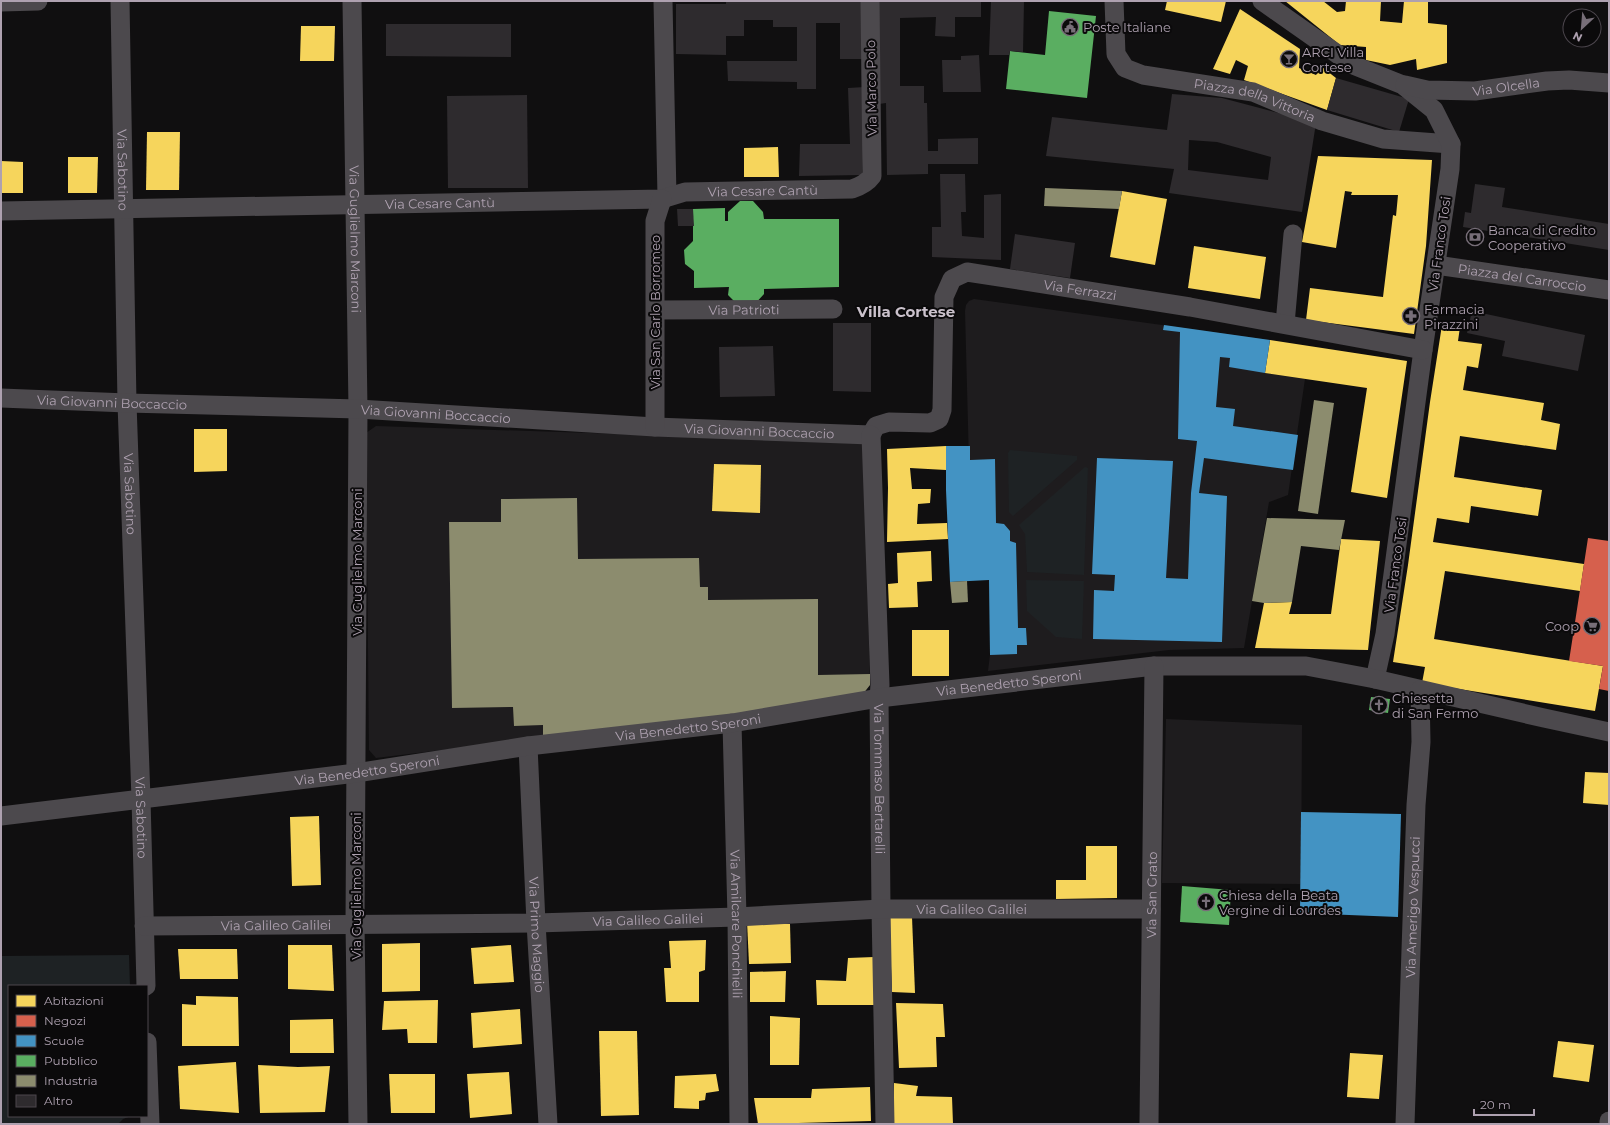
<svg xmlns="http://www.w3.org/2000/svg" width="1610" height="1125" font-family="Montserrat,sans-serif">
<rect width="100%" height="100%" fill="#100f10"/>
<g fill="#1e1c1e">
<path d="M974 299 1270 340 1265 373 1305 379 1288 495 1269 502 1244 648 1169 650 988 671 990 655 988 538H971L965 311 966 305 969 301Z"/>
<path d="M376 426 864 442 870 685 859 699 376 758 369 750 366 433Z"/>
<path d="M1166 719 1302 725 1301 884 1162 883Z"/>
</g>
<g fill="#1e2224">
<path d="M1010 450 1077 456V460L1013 516 1009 512 1008 453Z"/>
<path d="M1085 467 1088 468 1084 575 1027 572 1025 534 1019 525Z"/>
<path d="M1026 580 1084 581 1082 639 1056 637 1027 611Z"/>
<path d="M129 955 130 986H9V1116H131L123 1119 118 1124H1V956Z"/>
</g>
<g fill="#f6d55c">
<path d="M1167 1H1226L1221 22 1165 10Z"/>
<path d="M1285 1H1323L1337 12 1345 11 1346 1H1381L1380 21 1402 23 1404 1H1428V23L1447 25V63L1417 70 1416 59 1390 65 1366 60V47L1340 45Z"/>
<path d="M1240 9 1300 49 1299 68 1316 75 1322 67 1336 78 1327 110 1244 80 1248 66 1236 60 1230 74 1213 69Z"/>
<path d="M301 26H335L334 61H300Z"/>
<path d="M147 132H180L179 190H146Z"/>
<path d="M778 147 779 177H744V148Z"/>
<path d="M1318 156 1432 160 1426 246 1414 334 1306 320 1310 288 1383 297 1393 215 1396 216 1398 195H1351L1352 192 1345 191 1336 248 1302 242Z"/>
<path d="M68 157H98L97 193H68Z"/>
<path d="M1 161 23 162V193H1Z"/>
<path d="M1122 191 1167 199 1155 265 1110 257Z"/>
<path d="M1194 246 1266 257 1260 299 1188 288Z"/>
<path d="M1442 325 1460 327 1458 341 1482 344 1478 368 1467 366 1463 390 1544 403 1541 420 1560 424 1556 450 1460 436 1454 477 1542 490 1538 516 1471 506 1469 523 1437 518 1433 542 1584 564 1580 591 1445 571 1434 639 1603 666 1595 711 1422 683 1425 667 1393 662 1408 565 1430 402Z"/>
<path d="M1270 340 1407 361 1387 498 1351 492 1367 388 1265 373Z"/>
<path d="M194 429H227V471L194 472Z"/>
<path d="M946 446V470L910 468 912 489H931L930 503 918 504 917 524 947 523 948 539 887 542 888 488 887 449Z"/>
<path d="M714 464 761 465 760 513 712 511Z"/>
<path d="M1341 539 1380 541 1368 650 1255 648 1264 603 1292 602 1289 614H1331Z"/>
<path d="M931 551 932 581 917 582 918 607 889 608 888 584 898 583 897 553Z"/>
<rect x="912" y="630" width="37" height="46"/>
<path d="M1585 772 1609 773V805L1583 803Z"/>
<path d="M319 816 321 885 292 886 290 817Z"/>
<path d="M1086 846H1117V898L1056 899V880H1086Z"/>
<path d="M889 916 912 917 915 993 892 992Z"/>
<path d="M747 921 790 924 791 963 749 964Z"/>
<path d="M706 940 705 970 699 972V1002H666L664 968H671L669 941Z"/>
<path d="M420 943V991L382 992V944Z"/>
<path d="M288 945H332L334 991 288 989Z"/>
<path d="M511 945 514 982 474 984 471 948Z"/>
<path d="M178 949H237L238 979H180Z"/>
<path d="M874 957V1005H817L816 980 846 981 848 958Z"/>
<path d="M786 971 785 1002H750V972Z"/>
<path d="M196 996 238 997 239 1046H182V1004L196 1005Z"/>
<path d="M438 1000 437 1043H408L407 1029 382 1030 384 1001Z"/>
<path d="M896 1003 943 1004 945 1037H936L937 1067 899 1068Z"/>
<path d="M520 1009 522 1044 473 1048 471 1013Z"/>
<path d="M770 1016 800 1018 799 1065H770Z"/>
<path d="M333 1019 334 1053H290V1020Z"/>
<path d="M599 1031H637L639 1115 601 1116Z"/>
<path d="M1558 1041 1594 1045 1589 1082 1553 1077Z"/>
<path d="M1350 1053 1383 1055 1379 1099 1347 1097Z"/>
<path d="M236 1062 239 1113 180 1109 178 1066Z"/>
<path d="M258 1065 298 1067 330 1066 325 1112 260 1113Z"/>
<path d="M509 1072 512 1114 470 1118 467 1074Z"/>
<path d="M389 1074H435V1113H391Z"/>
<path d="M716 1074 719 1091 706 1093 705 1100 699 1101V1109L674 1108 675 1076Z"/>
<path d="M894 1083 918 1086 916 1096 952 1097 953 1124H893Z"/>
<path d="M870 1087 871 1121 758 1124 754 1098H811L812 1089Z"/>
</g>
<path fill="#d6604d" d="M1588 538 1609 541V691L1599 689 1603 666 1569 661Z"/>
<g fill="#4393c3">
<path d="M1164 325 1270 340 1265 373 1229 367 1230 358 1220 357 1216 407 1235 409 1233 426 1298 435 1293 470 1204 458 1199 493 1227 496 1222 642 1093 639 1094 590 1114 591 1115 575 1092 574 1097 458 1173 461 1166 578 1188 579 1191 493 1197 441 1178 439 1180 332 1163 330Z"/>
<path d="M946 446H970V460L995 459 996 523 1004 524 1010 531V541L1016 543 1018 628H1026L1027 645H1017V654L990 655 989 580 950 582 946 490Z"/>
<path d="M1301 812 1401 814 1398 917 1300 913Z"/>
</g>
<g fill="#5aae61">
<path d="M1049 11 1096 16 1087 98 1006 89 1010 51 1045 55Z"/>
<path d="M740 201H753L763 212 764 219H839V287L764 289V294L753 306H739L728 295 729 287 694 288V271L685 264 684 250 693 241V209L725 208V221H728V212Z"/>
<path d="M1371 697 1390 699 1388 713 1369 710Z"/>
<path d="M1182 886 1231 890 1229 925 1180 922Z"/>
</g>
<g fill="#8c8c6e">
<path d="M1045 188 1122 191 1119 209 1044 206Z"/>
<path d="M1314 400 1334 403 1318 514 1298 511Z"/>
<path d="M577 498 578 559 699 558 700 587H708V600L818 599V675L870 674V685L859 699 543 737V725L514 726 513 707 452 708 449 522H501V499Z"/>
<path d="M1267 518 1345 520 1339 550 1301 546 1292 602 1264 603 1252 601Z"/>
<path d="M967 581 968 602 952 603 950 582Z"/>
</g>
<g fill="#2e2b2e" fill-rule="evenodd">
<path d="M726 1H864L863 59H840V23H816V89H797V82L728 81 727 61H797V27H773V20H744V36H726V55L676 54V4H726Z"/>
<path d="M878 1H981V17H955V37L935 36 936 17 900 18V86H924V103H927L928 151H938V139L978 138V164H928V174L887 175 886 103 879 104Z"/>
<path d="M991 1H1024L1023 52 1010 51 1009 55H989Z"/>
<path d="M386 24H511V57L386 56Z"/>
<path d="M979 55 981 92H943L942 60H961V56Z"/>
<path d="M1336 78 1409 99 1399 132 1327 110Z"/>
<path d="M865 87 862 175 799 176 800 144H850L848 88Z"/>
<path d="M1172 94 1222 98 1316 123 1302 212 1169 193 1174 169 1046 156 1052 117 1167 130ZM1189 140 1217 142 1271 157 1268 180 1188 170Z"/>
<path d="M527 95 528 188H448L447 96Z"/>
<path d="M940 174H965L966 212H961L962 236 984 238V195L1001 194V260L932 257V227H941Z"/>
<path d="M1475 184 1505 188 1502 207 1609 224V250L1463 227 1465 212 1471 213Z"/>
<path d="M677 209H693L694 226H678Z"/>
<path d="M1015 234 1075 243 1070 278 1010 269Z"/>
<path d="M1472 311 1585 335 1578 371 1502 356 1505 341 1467 333Z"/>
<path d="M833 323H871V392L833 391Z"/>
<path d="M773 346 775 396 720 397 719 347Z"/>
</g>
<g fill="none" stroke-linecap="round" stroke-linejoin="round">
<g stroke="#4c494d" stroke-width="19">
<path id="s1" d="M120 1 127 403 141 799 146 986"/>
<path id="s2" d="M352 1 358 409 355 925 358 1124"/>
<path d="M663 1 667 197"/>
<path id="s3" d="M1114 1 1116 54 1125 68 1143 75 1253 92 1322 121 1383 139 1451 144"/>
<path d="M1262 1 1353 65 1403 85 1434 110 1451 144 1450 169 1423 350 1385 634 1375 679"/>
<path d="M1 2 38 1"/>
<path id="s4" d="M1405 85 1427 90 1475 91 1547 81 1569 80 1609 83"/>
<path id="s5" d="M1 211 662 199 685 192 852 189C861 186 867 183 872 176L870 1"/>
<path id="s6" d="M1436 265 1609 290"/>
<path id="s7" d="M656 310 833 309"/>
<path d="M1285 324 1293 234"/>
<path id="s8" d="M1 398 127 403 358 409 655 427 871 435"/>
<path d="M655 427V221L662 199"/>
<path id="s9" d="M871 435 876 426 889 422 930 423 939 419 942 410 944 297 952 279 967 272 1190 307 1423 350"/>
<path id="s10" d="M871 435 880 685 879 698 881 909 885 1124"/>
<path id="s11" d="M732 723 737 917 739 1124"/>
<path id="s12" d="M528 746 536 923 548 1124"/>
<path id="s13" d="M1 816 356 773 528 746 732 723 879 698 1154 666H1306L1375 679 1544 718 1609 732"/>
<path id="s14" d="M144 926 536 923 737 917 881 909H1151"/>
<path d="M147 1042 150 1124"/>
<path id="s15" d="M1149 1124 1154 666"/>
<path id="s16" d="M1405 1124 1416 805 1421 742 1420 690"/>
<path d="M1609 1124V1121"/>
</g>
</g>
<defs>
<symbol id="civic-ring" viewBox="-11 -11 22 22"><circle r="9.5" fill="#0b0a0b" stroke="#776e78" stroke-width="1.5"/><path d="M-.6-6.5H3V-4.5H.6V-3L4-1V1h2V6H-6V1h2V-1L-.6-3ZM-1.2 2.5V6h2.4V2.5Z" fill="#776e78"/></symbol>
<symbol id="bar-ring" viewBox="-11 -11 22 22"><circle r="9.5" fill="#0b0a0b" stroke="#776e78" stroke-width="1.5"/><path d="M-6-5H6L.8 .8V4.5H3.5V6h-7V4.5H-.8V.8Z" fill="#776e78"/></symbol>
<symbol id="bank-ring" viewBox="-11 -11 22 22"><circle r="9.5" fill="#0b0a0b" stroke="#776e78" stroke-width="1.5"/><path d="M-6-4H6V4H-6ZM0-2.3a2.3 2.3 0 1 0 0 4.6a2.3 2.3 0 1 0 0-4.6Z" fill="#776e78"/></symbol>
<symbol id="pharmacy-ring" viewBox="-11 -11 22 22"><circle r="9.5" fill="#0b0a0b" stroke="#776e78" stroke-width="1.5"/><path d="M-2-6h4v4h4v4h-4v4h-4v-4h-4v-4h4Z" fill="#776e78"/></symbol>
<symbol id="supermarket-ring" viewBox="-11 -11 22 22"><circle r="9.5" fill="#0b0a0b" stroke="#776e78" stroke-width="1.5"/><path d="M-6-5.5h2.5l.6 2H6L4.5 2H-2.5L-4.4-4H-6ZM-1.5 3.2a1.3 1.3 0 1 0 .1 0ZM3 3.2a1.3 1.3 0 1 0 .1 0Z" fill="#776e78"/></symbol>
<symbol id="church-ring" viewBox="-11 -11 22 22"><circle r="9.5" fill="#0b0a0b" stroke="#776e78" stroke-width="1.5"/><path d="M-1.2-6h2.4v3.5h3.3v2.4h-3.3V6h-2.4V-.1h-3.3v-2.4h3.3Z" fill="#776e78"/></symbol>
</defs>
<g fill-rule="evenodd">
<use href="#civic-ring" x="1060" y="17" width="20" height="20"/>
<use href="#bar-ring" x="1279" y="49" width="20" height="20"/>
<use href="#bank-ring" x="1465" y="227" width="20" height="20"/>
<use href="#pharmacy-ring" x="1401" y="306" width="20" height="20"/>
<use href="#supermarket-ring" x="1582" y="616" width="20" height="20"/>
<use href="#church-ring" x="1369" y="695" width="20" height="20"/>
<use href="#church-ring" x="1196" y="892" width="20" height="20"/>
</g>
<g text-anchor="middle" stroke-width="4" stroke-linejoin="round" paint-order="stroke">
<g font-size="13" fill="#aea1b0" stroke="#0b0a0b" text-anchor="start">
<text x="1083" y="32">Poste Italiane</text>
<text x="1302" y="57">ARCI Villa<tspan x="1302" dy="15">Cortese</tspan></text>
<text x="1488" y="235">Banca di Credito<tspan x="1488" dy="15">Cooperativo</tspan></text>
<text x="1424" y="314">Farmacia<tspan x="1424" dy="15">Pirazzini</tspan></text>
<text x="1579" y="631" text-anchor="end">Coop</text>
<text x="1392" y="703">Chiesetta<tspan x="1392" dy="15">di San Fermo</tspan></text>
<text x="1219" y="900">Chiesa della Beata<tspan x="1219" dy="15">Vergine di Lourdes</tspan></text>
</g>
<g font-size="13" fill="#aea1b0" stroke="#0b0a0b">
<text dy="5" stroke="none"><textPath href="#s4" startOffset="102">Via Olcella</textPath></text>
<text transform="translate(871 88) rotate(-91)" y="5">Via Marco Polo</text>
<text dy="5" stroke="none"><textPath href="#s3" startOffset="204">Piazza della Vittoria</textPath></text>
<text dy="5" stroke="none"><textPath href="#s1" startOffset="169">Via Sabotino</textPath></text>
<text dy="5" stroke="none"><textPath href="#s5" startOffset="763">Via Cesare Cantù</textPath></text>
<text dy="5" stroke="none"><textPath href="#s5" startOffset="439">Via Cesare Cantù</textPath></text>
<text dy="5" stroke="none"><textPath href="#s2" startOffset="238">Via Guglielmo Marconi</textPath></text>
<text transform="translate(1439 244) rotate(-82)" y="5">Via Franco Tosi</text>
<text dy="5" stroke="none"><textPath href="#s6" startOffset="87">Piazza del Carroccio</textPath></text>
<text dy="5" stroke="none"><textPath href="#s9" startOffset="348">Via Ferrazzi</textPath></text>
<text dy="5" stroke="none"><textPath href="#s7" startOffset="88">Via Patrioti</textPath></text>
<text transform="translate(655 312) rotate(-90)" y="5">Via San Carlo Borromeo</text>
<text dy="5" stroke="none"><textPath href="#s8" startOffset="111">Via Giovanni Boccaccio</textPath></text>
<text dy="5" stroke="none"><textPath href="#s8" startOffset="435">Via Giovanni Boccaccio</textPath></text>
<text dy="5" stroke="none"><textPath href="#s8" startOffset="759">Via Giovanni Boccaccio</textPath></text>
<text dy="5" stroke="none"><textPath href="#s1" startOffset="493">Via Sabotino</textPath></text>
<text transform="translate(357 562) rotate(-90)" y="5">Via Guglielmo Marconi</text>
<text transform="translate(1395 565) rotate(-82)" y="5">Via Franco Tosi</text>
<text dy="5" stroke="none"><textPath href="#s13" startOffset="1017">Via Benedetto Speroni</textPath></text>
<text dy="5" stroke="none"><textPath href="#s13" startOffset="693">Via Benedetto Speroni</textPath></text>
<text dy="5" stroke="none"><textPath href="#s13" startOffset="369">Via Benedetto Speroni</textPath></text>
<text dy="5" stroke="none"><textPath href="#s10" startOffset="344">Via Tommaso Bertarelli</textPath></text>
<text dy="5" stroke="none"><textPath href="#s1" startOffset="817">Via Sabotino</textPath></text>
<text transform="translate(356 886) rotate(-90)" y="5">Via Guglielmo Marconi</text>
<text dy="5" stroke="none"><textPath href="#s15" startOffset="229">Via San Grato</textPath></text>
<text dy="5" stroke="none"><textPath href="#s16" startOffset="217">Via Amerigo Vespucci</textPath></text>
<text dy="5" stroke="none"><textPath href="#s14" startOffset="828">Via Galileo Galilei</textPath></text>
<text dy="5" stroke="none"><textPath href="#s14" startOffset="504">Via Galileo Galilei</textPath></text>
<text dy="5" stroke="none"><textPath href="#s11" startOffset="201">Via Amilcare Ponchielli</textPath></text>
<text dy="5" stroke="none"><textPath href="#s14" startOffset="132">Via Galileo Galilei</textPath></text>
<text dy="5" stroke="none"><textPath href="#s12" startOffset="189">Via Primo Maggio</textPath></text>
</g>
<g font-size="15" font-weight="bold" fill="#cbc2cc" stroke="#0b0a0b">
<text x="906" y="317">Villa Cortese</text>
</g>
</g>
<rect width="1610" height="1125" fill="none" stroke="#aea1b0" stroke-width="4"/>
<rect x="8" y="985" width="140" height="132" fill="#0b0a0b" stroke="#4c464d"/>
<rect x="16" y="995" width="20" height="12" fill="#f6d55c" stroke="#4c464d"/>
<text x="44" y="1005" font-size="12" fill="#aea1b0">Abitazioni</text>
<rect x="16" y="1015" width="20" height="12" fill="#d6604d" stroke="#4c464d"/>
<text x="44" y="1025" font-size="12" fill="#aea1b0">Negozi</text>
<rect x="16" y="1035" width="20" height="12" fill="#4393c3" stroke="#4c464d"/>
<text x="44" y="1045" font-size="12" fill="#aea1b0">Scuole</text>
<rect x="16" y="1055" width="20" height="12" fill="#5aae61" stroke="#4c464d"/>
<text x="44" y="1065" font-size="12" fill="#aea1b0">Pubblico</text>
<rect x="16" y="1075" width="20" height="12" fill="#8c8c6e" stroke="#4c464d"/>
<text x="44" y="1085" font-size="12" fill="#aea1b0">Industria</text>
<rect x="16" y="1095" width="20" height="12" fill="#2e2b2e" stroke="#4c464d"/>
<text x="44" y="1105" font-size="12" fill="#aea1b0">Altro</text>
<g transform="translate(1582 28) rotate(206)"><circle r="19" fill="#0b0a0b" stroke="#4c464d"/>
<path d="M0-3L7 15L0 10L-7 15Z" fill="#776e78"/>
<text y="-6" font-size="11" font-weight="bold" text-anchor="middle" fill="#aea1b0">N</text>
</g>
<path d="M1474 1109v6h60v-6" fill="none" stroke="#aea1b0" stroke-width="2"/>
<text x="1480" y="1109" font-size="12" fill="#aea1b0" stroke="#0b0a0b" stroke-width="3" paint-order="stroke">20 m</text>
</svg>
